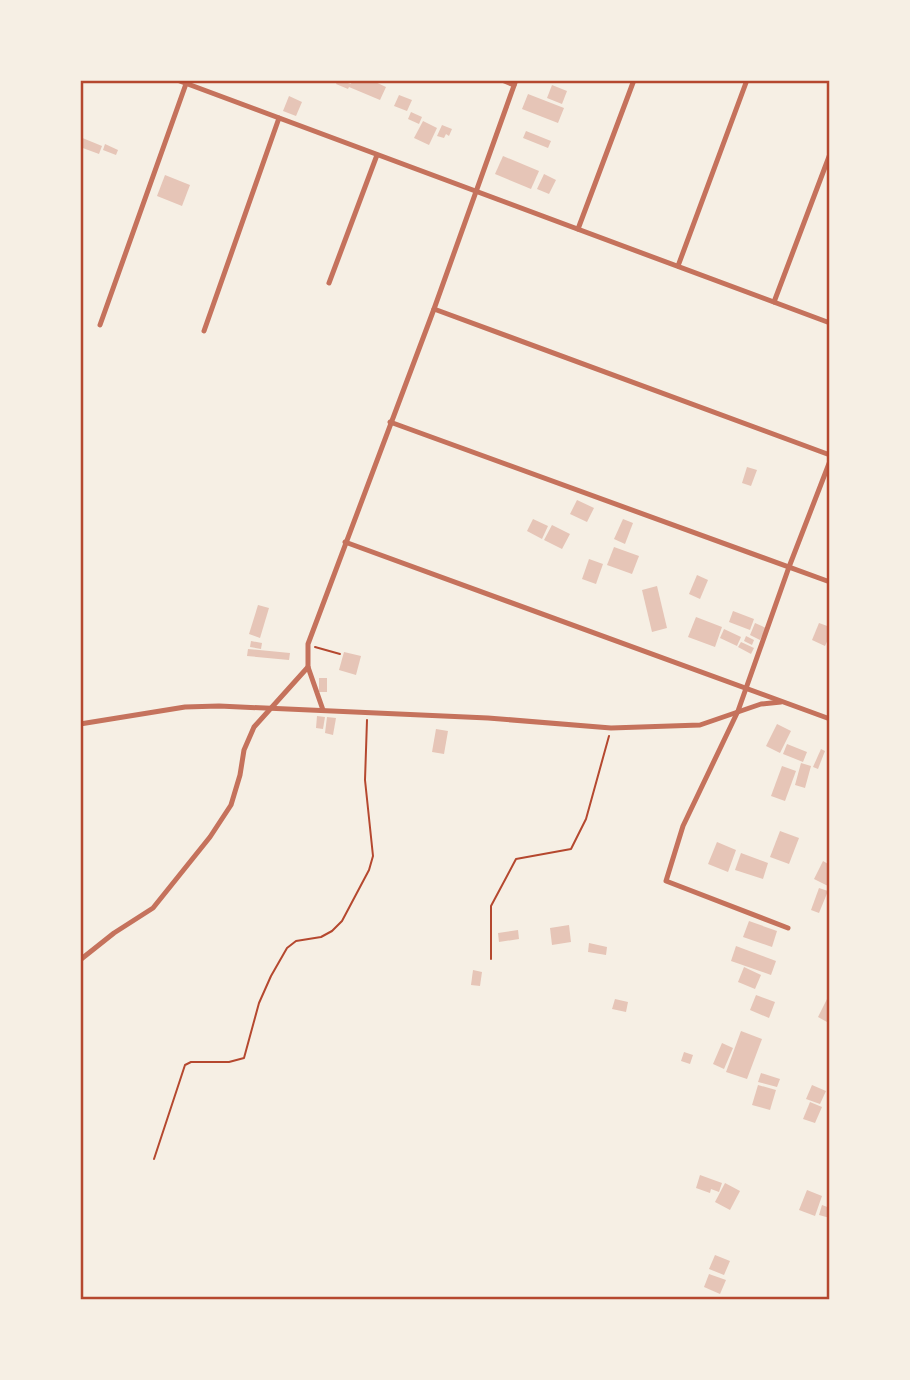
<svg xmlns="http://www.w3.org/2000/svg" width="910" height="1380" font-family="'DM Sans',sans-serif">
<rect width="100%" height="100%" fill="#f6efe4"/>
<g fill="#e6c5b7">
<path d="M338 80 351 84 352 80H371L386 87 380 100 349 87 348 89 336 84Z"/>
<path d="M552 85 567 91 562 104 547 98Z"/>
<path d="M528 94 564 108 558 123 522 109Z"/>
<path d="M399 95 412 100 407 111 394 106Z"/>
<path d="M289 96 302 102 296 116 283 111Z"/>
<path d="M411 112 422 117 419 124 408 119Z"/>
<path d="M423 121 437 128 429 145 414 138Z"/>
<path d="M442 125 452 129 449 136 446 134 444 138 437 136Z"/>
<path d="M526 131 551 141 548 148 523 138Z"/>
<path d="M80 137 102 146 99 154 80 147Z"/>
<path d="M105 144 118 150 116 155 103 150Z"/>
<path d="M503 156 539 171 531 189 495 174Z"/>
<path d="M544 174 556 180 549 194 537 189Z"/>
<path d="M165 175 190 185 182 206 157 196Z"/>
<path d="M747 467 757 470 751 486 742 483Z"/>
<path d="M577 500 594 508 587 522 570 514Z"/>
<path d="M533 519 548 526 542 539 527 531Z"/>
<path d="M623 519 633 523 625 544 614 539Z"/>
<path d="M552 525 570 534 562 549 544 540Z"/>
<path d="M614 547 639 556 632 574 607 565Z"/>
<path d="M589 559 603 564 596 584 582 579Z"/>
<path d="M697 575 708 580 700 599 689 594Z"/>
<path d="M657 586 667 628 652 632 642 590Z"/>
<path d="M258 605 269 608 260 638 249 634Z"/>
<path d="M733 611 754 619 750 630 729 622Z"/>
<path d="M696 617 722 627 715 647 688 637Z"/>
<path d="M755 623 766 628 760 640 750 635Z"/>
<path d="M819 623 830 627V635L825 646 812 640Z"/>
<path d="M724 629 741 637 737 646 720 638Z"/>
<path d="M746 636 754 640 752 645 744 641Z"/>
<path d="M251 641 262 643 261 649 250 647Z"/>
<path d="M741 642 754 648 751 654 738 647Z"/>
<path d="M248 649 290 653 289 660 247 656Z"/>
<path d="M344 652 361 656 356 675 339 670Z"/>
<rect x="319" y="678" width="8" height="14"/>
<path d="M317 716 325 717 323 729 316 728Z"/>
<path d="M327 717 336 718 333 735 325 733Z"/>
<path d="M777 724 791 731 780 753 766 746Z"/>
<path d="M436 729 448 731 444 754 432 752Z"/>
<path d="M787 744 807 752 803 762 783 754Z"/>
<path d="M821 749 825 751 818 769 813 767Z"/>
<path d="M801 763 811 766 805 788 795 785Z"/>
<path d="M782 766 796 771 785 801 771 796Z"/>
<path d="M780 831 799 838 789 864 770 857Z"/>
<path d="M717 842 736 850 728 872 708 864Z"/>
<path d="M741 853 768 863 763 879 735 870Z"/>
<path d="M823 861 830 865V887L814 879Z"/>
<path d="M819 888 828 891 819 913 811 910Z"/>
<path d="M749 921 777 931 772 947 743 937Z"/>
<path d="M569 925 571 942 552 945 550 928Z"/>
<path d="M518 930 519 939 499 942 498 933Z"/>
<path d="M589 943 607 947 606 955 588 952Z"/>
<path d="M736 946 776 961 771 975 731 961Z"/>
<path d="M744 967 761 975 755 989 738 982Z"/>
<path d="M473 970 482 972 480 986 471 985Z"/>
<path d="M756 995 775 1002 769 1018 750 1010Z"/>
<path d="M828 997 830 1016 827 1022 818 1017Z"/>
<path d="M615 999 628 1002 626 1012 612 1009Z"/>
<path d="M741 1031 762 1039 747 1079 726 1072Z"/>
<path d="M722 1043 733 1048 724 1069 713 1064Z"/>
<path d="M684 1052 693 1055 690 1064 681 1061Z"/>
<path d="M761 1073 780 1079 777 1087 758 1082Z"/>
<path d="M758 1085 776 1090 770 1110 752 1105Z"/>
<path d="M812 1085 826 1091 820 1104 806 1099Z"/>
<path d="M810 1102 822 1107 815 1123 803 1119Z"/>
<path d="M700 1175 722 1183 719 1192 711 1189 710 1193 696 1188Z"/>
<path d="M725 1183 740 1191 730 1210 715 1202Z"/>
<path d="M807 1190 822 1196 815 1216 799 1210Z"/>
<path d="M822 1205 830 1208V1218L819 1215Z"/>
<path d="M715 1255 730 1261 724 1275 709 1269Z"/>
<path d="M709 1274 726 1280 720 1294 704 1287Z"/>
</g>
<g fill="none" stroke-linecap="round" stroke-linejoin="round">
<g stroke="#b5482f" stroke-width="2">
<path d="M315 647 340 654"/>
<path d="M491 959V906L516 859 571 849 586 819 609 736"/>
<path d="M154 1159 185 1065 191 1062H229L244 1058 259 1003 271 976 287 948 296 941 321 937 332 931 342 921 369 870 373 856 365 780 367 720"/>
</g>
<g stroke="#c5725c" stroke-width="5">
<path d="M177 80 830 323"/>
<path d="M502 80 514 85"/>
<path d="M578 229 634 80"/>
<path d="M678 266 747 80"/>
<path d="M329 283 377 155"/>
<path d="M774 302 830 154"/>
<path d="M434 309 830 455"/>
<path d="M100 325 187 81"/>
<path d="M204 331 279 118"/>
<path d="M390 422 830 582"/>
<path d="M345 542 830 719"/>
<path d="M323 710 308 667V644L434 309 516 80"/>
<path d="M80 724 185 707 219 706 488 718 611 728 700 725 761 704 781 702"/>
<path d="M788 928 666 881 683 826 738 711 789 567 830 461"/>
<path d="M80 960 114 933 153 908 210 837 231 805 240 775 244 750 254 727 308 667"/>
</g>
</g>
<rect width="910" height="1380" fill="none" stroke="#f6efe4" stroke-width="164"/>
<rect x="82" y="82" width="746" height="1216" fill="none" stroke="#b5482f" stroke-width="2.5"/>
</svg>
